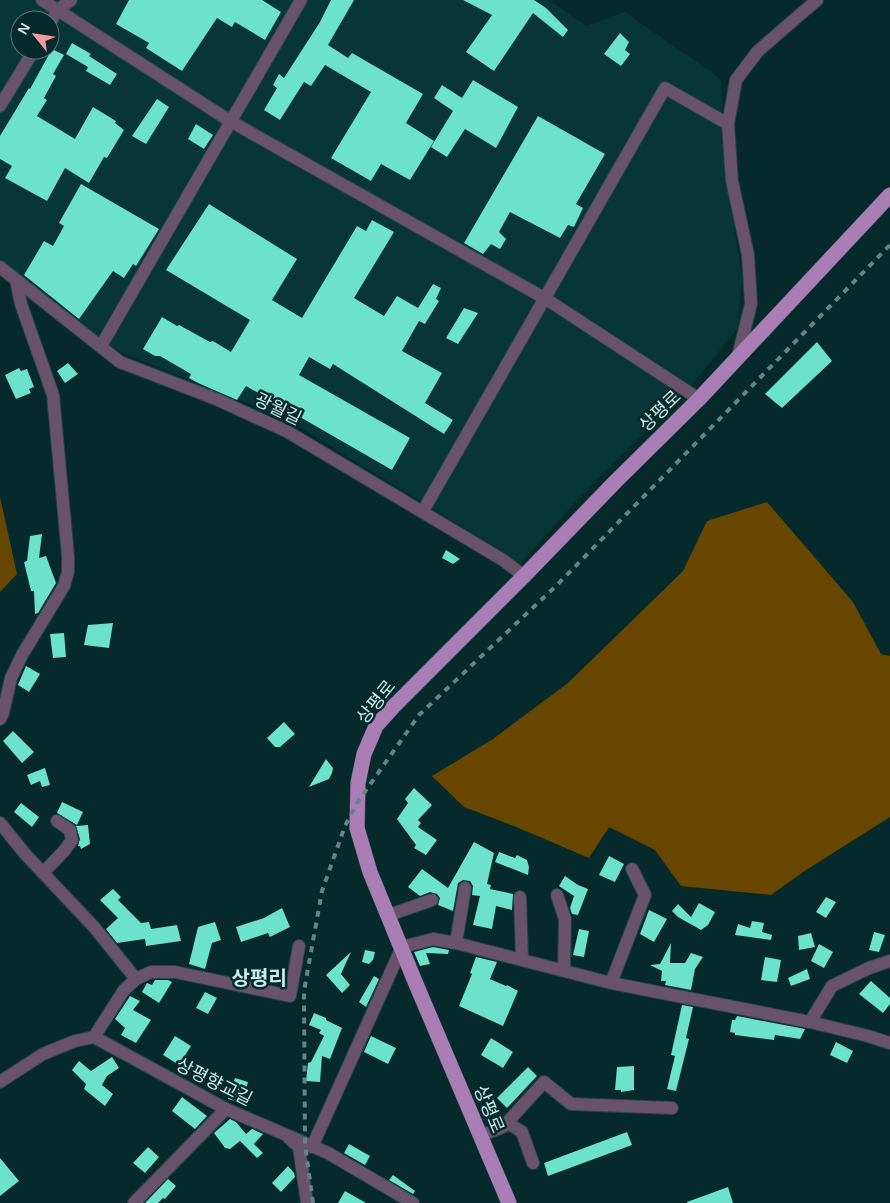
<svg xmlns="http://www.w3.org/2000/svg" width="890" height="1203" font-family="Arial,'Noto Sans KR',sans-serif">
<rect width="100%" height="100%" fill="#062a2c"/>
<path fill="#083537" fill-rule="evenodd" d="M0 0H549L586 26 625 12 721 79 725 170 742 277 738 328 691 386 580 497 521 563 287 419 114 349 0 260ZM20 20H50V50H20Z"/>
<g fill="#674700">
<path d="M0 497 17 574 0 592Z"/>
<path d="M767 502 853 602 881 654 890 656V817L803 872 771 895 681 886 655 850 609 827 589 858 514 826 464 807 432 776 493 739 568 683 683 571 707 521Z"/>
</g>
<g fill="#6ce1cc">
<path d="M129 0H262L281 12 265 40 235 22 232 27 217 18 182 71 146 48 149 43 116 24Z"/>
<path d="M331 0H354L328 45 348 58 352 53 423 94 406 123 434 141 410 180 381 164 371 181 331 158 371 92 325 65 311 86 304 82 280 120 264 110 277 88 273 85 279 74 284 78 320 22Z"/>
<path d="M463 0H534L546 8 568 30 563 37 533 13 494 71 466 52 492 15Z"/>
<path d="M620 33 629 42 625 50 630 54 621 66 604 54Z"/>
<path d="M72 43 91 54 89 56 117 74 110 85 86 71 88 67 66 54Z"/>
<path d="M52 49 64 55 53 74 56 76 44 98 47 100 37 116 75 139 93 107 116 121 115 123 124 130 107 158 104 157 89 183 65 168 47 201 5 178 12 166 0 159V136L29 88 30 89Z"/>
<path d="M473 80 518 107 496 148 465 129 447 157 431 147 453 111 434 98 442 85 462 98Z"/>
<path d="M157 99 169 107 146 144 132 136Z"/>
<path d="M538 116 605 154 576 204 583 208 574 227 568 225 560 238 510 212 499 232 506 239 500 249 491 244 483 254 464 243Z"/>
<path d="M196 124 213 135 204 149 188 139Z"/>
<path d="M81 184 159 229 136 266 133 264 124 278 113 271 79 319 24 275 44 241 53 246 64 226 59 223Z"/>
<path d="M209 204 297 259 272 300 302 318 357 226 366 231 372 220 394 232 354 298 384 316 397 296 418 308 433 284 441 288 436 299 439 301 425 324 419 321 402 351 442 373 425 403 453 420 444 434 333 364 330 369 309 357 299 375 410 438 392 470 246 386 237 400 198 383 189 378 191 374 160 356H155L143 349 162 317 177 326 179 325 210 342 213 341 231 352 250 320 166 270Z"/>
<path d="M464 308 478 313 458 344 446 338Z"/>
<path d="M817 342 832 361 782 408 765 394Z"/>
<path d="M68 363 78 374 65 383 57 371Z"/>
<path d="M19 368 21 371 27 369 34 387 29 389 31 393 16 399 5 375Z"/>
<path d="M42 534 39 558 46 556 56 583 38 613 35 614 34 591H31L24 562 27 561 30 536Z"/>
<path d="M446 550 460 559 453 564 442 558Z"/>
<path d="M113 623 109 648 84 645 88 625Z"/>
<path d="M64 633 66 657 53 658 50 634Z"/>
<path d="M26 666 40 674 29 692 18 685Z"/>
<path d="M284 722 295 734 280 747H275L267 738Z"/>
<path d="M13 731 34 752 22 763 3 741Z"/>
<path d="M326 759 333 768 332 773 329 779 309 787Z"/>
<path d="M45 768 50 785 42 787 40 781 31 785 27 775Z"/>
<path d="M414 788 432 805 418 820 421 823 418 827 437 840 426 855 414 848 416 845 397 819 408 803 405 799Z"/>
<path d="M62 802 83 812 77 825 57 813Z"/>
<path d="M21 803 39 817 32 827 14 812Z"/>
<path d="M88 825 90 844 81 849 80 846H78L80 839 76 826Z"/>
<path d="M474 842 494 853 487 884 491 885 490 889 513 894 512 910 496 906 492 929 473 925 480 896 472 895 473 886 470 881 463 880 458 883 453 911 438 905 440 898 437 894 430 892 420 896 408 887 422 869 448 888Z"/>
<path d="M499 852 515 858 517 855 527 860 529 867 528 875 495 862Z"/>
<path d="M609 856 624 864 615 882 599 875Z"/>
<path d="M565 876 578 885 588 889 578 915 572 914 570 908 574 896 559 886Z"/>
<path d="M113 889 121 897 118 900 141 923 149 922 151 929 177 925 181 941 146 946 145 939 117 943 106 929 118 918 100 900Z"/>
<path d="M826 897 836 902 826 918 816 912Z"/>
<path d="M699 903 715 912 708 925 701 930 678 917 672 911 678 904 691 917Z"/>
<path d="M282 908 290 927 270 937 268 933 241 942 236 927 264 918Z"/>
<path d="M649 910 667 919 654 942 640 934Z"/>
<path d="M752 921 764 923 762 932 772 935 771 940 735 935 738 924 750 928Z"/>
<path d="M215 922 221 940 212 943 205 969 189 964 198 927Z"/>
<path d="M579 929 589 931 584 957 573 955Z"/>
<path d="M874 932 885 935 879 952 869 950Z"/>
<path d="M811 933 815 947 799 950 798 936Z"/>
<path d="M671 943 670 963H685L691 953 703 957 695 969 691 990 665 985 666 981H661L662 971 650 965 660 964Z"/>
<path d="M819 944 833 952 824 968 811 961Z"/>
<path d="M433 947 449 950 448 954 426 953 430 964 420 966 414 952Z"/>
<path d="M365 950 375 952 373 960 369 964 362 962Z"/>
<path d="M351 952 341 974 350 985 342 993 326 975Z"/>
<path d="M476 957 497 962 490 979 506 986 507 985 518 991 503 1026 459 1006 472 974 470 973Z"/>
<path d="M765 957 781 960 777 982 761 980Z"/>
<path d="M807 969 810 979 791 986 788 978Z"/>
<path d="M374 976 379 979 366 1007 359 1002Z"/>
<path d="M155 980H168L172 982 159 1003 142 992 147 983 152 985Z"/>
<path d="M871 981 890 998V1004L883 1013 859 994Z"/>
<path d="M205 992 217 998 208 1014 196 1008Z"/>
<path d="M130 996 140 1001 133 1010 151 1020 136 1043 121 1035 125 1028 115 1019Z"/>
<path d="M682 1005 693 1007 686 1038 689 1039 676 1091 667 1089 675 1056 671 1055Z"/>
<path d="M314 1013 326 1018V1020L342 1028 330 1059 322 1056 320 1082 306 1081 308 1063 311 1062 324 1036 319 1033 321 1030 309 1025Z"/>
<path d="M737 1016 805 1029 800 1039 775 1035 774 1040 735 1035V1033L730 1032 732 1020H735Z"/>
<path d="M175 1036 191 1046 179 1065 163 1055Z"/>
<path d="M371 1036 396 1048 388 1064 364 1052Z"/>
<path d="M491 1038 513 1052 503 1068 481 1055Z"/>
<path d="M836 1042 853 1051 847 1063 830 1055Z"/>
<path d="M112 1057 119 1068 107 1076 102 1085 113 1094 105 1106 84 1089 86 1084 72 1070 79 1061 91 1071Z"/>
<path d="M634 1066V1090L621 1092V1090H615L617 1067Z"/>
<path d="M528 1067 537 1076 507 1108 497 1098Z"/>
<path d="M235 1078 248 1082 242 1103 228 1099Z"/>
<path d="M182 1097 207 1116 195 1129 172 1111Z"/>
<path d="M230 1119 236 1122 246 1134 252 1129 263 1134 254 1144 263 1153 257 1158 240 1141 230 1149 225 1148 214 1133Z"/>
<path d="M627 1132 632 1145 548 1176 544 1163Z"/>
<path d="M349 1144 370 1156 365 1165 344 1153Z"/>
<path d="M148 1147 159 1157 145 1173 133 1163Z"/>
<path d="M0 1158 19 1181 0 1196Z"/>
<path d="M288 1166 294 1173 295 1177 281 1192 272 1183Z"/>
<path d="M393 1175 415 1191 413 1194 389 1180Z"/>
<path d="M168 1179 176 1186 165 1199 163 1198 158 1203H145Z"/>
<path d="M728 1187 733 1203H687V1202Z"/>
<path d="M345 1191 366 1203H338Z"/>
</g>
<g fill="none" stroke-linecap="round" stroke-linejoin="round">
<defs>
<g id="minor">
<path d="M42 0 230 121 546 299 699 399"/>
<path d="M50 23 58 10 71 0"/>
<path d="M0 106 34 50"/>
<path d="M0 267 120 362 216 399 288 432 503 560 524 576"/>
<path d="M101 346 301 0"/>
<path d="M738 356 751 304 748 255 732 181 728 124 736 80 758 51 817 0"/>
<path d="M423 511 665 88 728 124"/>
<path d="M0 719 3 713 11 678 22 655 64 586 68 572V556L53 395 21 304 16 280"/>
<path d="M0 823 26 855 94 927 136 979"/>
<path d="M43 873 64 851 72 840 70 830 57 821"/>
<path d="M557 895 565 919 564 970"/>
<path d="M520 897 522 959"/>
<path d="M389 915 432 900"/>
<path d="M456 943 465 888"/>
<path d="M611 983 645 895 632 869"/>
<path d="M810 1022 832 986 869 968 890 961"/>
<path d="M94 1037 124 990 136 979 151 972H175L290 996 299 946"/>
<path d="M0 1082 43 1054 75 1041 94 1037 226 1109 328 1153 413 1203"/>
<path d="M508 1123 522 1132 533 1163"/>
<path d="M480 1136 503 1127 544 1082 571 1104 672 1108"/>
<path d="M289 1138 299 1147 307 1203"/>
<path d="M312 1147 402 947 433 939 456 943 611 983 810 1022 868 1036 890 1043"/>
<path d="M134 1203 226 1109"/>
</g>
<path id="major" d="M509 1203 416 984 370 872 357 828 358 783 364 754 376 726 394 706 524 576 615 482 699 399 890 195"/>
</defs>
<use href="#minor" stroke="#224547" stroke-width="14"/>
<use href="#major" stroke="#224547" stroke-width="16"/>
<use href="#minor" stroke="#68526c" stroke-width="12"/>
<use href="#major" stroke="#aa7db4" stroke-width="15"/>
<path stroke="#638587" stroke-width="4" stroke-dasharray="6 6" stroke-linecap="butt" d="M313 1203 305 1144 304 991 322 891 345 826 357 803 419 715 556 586 890 245"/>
</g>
<g text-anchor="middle" stroke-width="5" stroke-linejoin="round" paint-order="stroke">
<g font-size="18" fill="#cbebec" stroke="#062a2c">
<text transform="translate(278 409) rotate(26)" y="6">광월길</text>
<text transform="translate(660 411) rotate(-44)" y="6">상평로</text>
<text transform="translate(376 702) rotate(-51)" y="6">상평로</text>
<text transform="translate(214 1082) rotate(27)" y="6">상평향교길</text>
<text transform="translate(489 1109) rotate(67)" y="6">상평로</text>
</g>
<g font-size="20" font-weight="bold" fill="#cbebec" stroke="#062a2c">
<text x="259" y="985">상평리</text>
</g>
</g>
<g transform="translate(35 35) rotate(300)"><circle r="24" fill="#062a2c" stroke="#557779"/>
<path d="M0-4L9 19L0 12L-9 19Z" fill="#f59b9b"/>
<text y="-8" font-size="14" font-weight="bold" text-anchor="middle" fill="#cbebec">N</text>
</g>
</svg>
